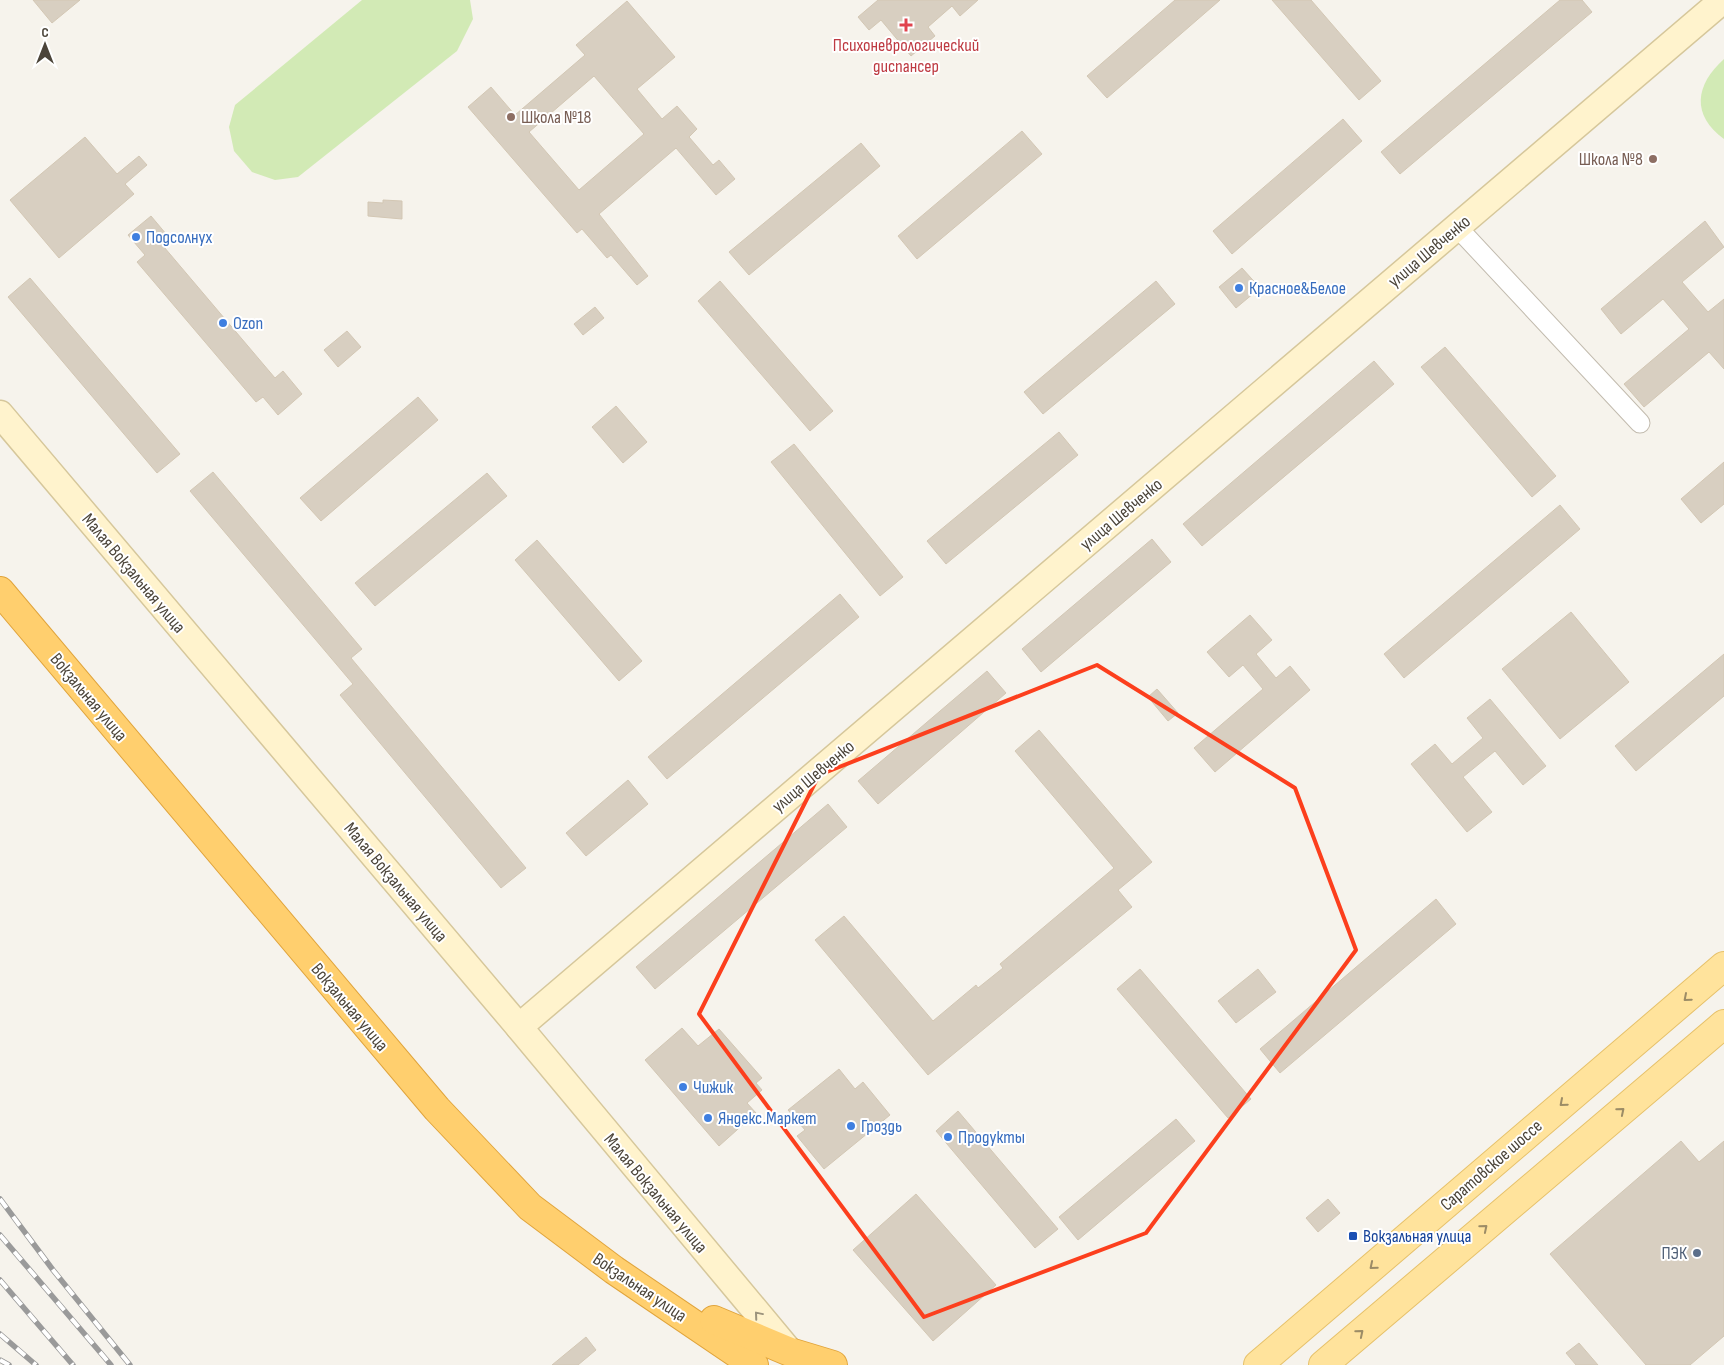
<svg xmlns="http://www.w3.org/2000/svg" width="1724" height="1365" font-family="'Sofia Sans Condensed',sans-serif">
<rect width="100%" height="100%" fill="#f6f3ec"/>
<g fill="#d2eab5">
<path d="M362 0H470L473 19 457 51 298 177 275 180 252 172 234 151 229 127 235 105Z"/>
<path d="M1724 59V139C1691 115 1695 85 1724 59Z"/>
</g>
<g fill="#d8cfc1" stroke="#d3c7b4" fill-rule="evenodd">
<path d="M33 0H80L52 23Z"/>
<path d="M878 0H978L960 16 952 6 928 27 935 36 911 56 881 20 869 30 858 17Z"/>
<path d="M1175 0H1220L1107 98 1087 76Z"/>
<path d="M1272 0H1311L1381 81 1359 100Z"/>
<path d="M1560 0H1582L1592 12 1400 174 1381 152Z"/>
<path d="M627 1 675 57 637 89 662 119 677 106 697 129 689 137 713 165 719 160 735 179 716 195 676 148 599 214 648 276 637 285 611 255 607 258 582 229 577 233 468 107 491 87 515 115 585 55 576 45ZM594 76 644 134 579 190 529 132Z"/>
<path d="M1343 119 1362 141 1232 254 1213 231Z"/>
<path d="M1022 131 1042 154 917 259 898 236Z"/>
<path d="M85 137 117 174 139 156 147 165 125 184 134 194 59 258 10 200Z"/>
<path d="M861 143 880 166 749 275 729 252Z"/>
<path d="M383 200 402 201V219L368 216V202L383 203Z"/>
<path d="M151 216 172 241 164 247 275 378 283 371 302 394 278 415 263 397 256 402 137 262 145 255 128 235Z"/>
<path d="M1705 221 1724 247 1682 282 1708 312 1724 299V369L1709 352 1644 407 1624 384 1689 329 1663 299 1621 334 1601 309Z"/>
<path d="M1242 268 1260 288 1236 308 1219 287Z"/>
<path d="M30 278 180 454 157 473 8 297Z"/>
<path d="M720 281 833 411 810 431 698 301Z"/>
<path d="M1156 281 1175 304 1043 414 1024 392Z"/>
<path d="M595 307 604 318 583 335 574 324Z"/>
<path d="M347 331 361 347 338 367 324 350Z"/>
<path d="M1445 347 1556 476 1532 497 1421 367Z"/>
<path d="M1374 361 1394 384 1202 546 1183 524Z"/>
<path d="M418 397 438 420 321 521 300 498Z"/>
<path d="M616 406 647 442 623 463 592 427Z"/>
<path d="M1059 432 1078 455 946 564 927 541Z"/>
<path d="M794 444 903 577 880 596 771 462Z"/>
<path d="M1724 462V504L1701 523 1681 499Z"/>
<path d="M213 472 362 649 351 658 526 868 501 888 340 695 353 684 190 491Z"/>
<path d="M487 473 507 496 375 606 355 583Z"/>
<path d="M1560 505 1580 529 1404 678 1384 654Z"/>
<path d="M1152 539 1171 562 1041 672 1022 649Z"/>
<path d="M537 540 642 661 619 681 515 560Z"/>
<path d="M840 594 859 617 667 779 648 757Z"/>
<path d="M1571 612 1629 682 1560 739 1502 669Z"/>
<path d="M1250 615 1272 640 1256 654 1276 678 1290 666 1310 690 1215 772 1194 748 1263 689 1243 665 1229 677 1207 652Z"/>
<path d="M1724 654V696L1636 771 1615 746Z"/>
<path d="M987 671 1006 693 878 804 858 781Z"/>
<path d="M1157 689 1178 713 1168 721 1148 697Z"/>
<path d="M1490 699 1546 766 1523 785 1495 751 1463 777 1492 812 1467 832 1411 764 1435 744 1452 764 1483 738 1467 718Z"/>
<path d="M1039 730 1152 862 1118 890 1132 907 928 1075 815 940 844 916 933 1021 976 985 978 988 1003 968 1000 964 1114 868 1015 751Z"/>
<path d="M628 780 648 804 586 856 566 833Z"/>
<path d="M828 804 847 827 655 989 636 967Z"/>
<path d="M1436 899 1456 924 1280 1073 1260 1049Z"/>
<path d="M1140 969 1251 1099 1228 1118 1117 989Z"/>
<path d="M1258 969 1276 992 1236 1023 1218 1001Z"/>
<path d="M682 1028 698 1046 719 1029 762 1078 756 1083 762 1090 747 1103 756 1113 719 1146 645 1060Z"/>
<path d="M839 1069 855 1089 863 1082 890 1115 824 1169 797 1136 805 1130 788 1110Z"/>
<path d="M958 1111 1058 1229 1035 1248 936 1131Z"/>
<path d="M1176 1119 1195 1141 1078 1240 1059 1217Z"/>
<path d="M1681 1141 1699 1162 1724 1141V1336L1690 1365H1646L1550 1254Z"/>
<path d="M916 1194 996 1285 933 1341 853 1250Z"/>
<path d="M1328 1199 1340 1213 1318 1232 1306 1218Z"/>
<path d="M586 1337 596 1350 578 1365H552Z"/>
<path d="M1579 1343 1598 1365H1576L1566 1353Z"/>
</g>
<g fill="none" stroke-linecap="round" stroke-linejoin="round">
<defs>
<path id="street" d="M1457 227 1640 423"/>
<g id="secondary">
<path d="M0 414 519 1027 790 1352"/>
<path d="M519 1027 1723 0"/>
</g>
<g id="primary">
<path d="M1258 1365 1724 966"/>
<path d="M1323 1365 1724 1024"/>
</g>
<g id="highway">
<path d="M0 591 437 1109 530 1207 614 1270 754 1365"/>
<path d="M714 1320 790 1352 833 1365"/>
</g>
</defs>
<use href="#street" stroke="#c2bbae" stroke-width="21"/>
<use href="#secondary" stroke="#d6c79b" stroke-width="29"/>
<use href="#primary" stroke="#e6c16a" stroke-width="30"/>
<use href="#highway" stroke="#e0a43c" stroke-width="30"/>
<use href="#street" stroke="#fff" stroke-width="19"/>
<use href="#secondary" stroke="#fff3cd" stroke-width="26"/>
<use href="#primary" stroke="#ffe39c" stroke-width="28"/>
<use href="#highway" stroke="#ffcf6e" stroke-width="28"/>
<defs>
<g id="rail">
<path d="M0 1199 53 1270 130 1365"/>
<path d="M0 1235 111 1365"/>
<path d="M0 1280 73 1365"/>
<path d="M0 1334 36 1365"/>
<path d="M0 1360 9 1365"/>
</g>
</defs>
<use href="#rail" stroke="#9a9a9a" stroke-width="5.5"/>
<use href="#rail" stroke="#fff" stroke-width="4" stroke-dasharray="11" stroke-linecap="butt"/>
</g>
<defs><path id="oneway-chevron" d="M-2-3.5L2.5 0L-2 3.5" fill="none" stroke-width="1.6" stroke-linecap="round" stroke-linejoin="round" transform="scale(1.25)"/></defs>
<g stroke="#9c8c66">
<use href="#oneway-chevron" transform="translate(1687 998) rotate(139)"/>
<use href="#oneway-chevron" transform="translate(1563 1103) rotate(139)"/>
<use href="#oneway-chevron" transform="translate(1621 1111) rotate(-40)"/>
<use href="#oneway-chevron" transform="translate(1484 1228) rotate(-40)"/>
<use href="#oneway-chevron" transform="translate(1373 1266) rotate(140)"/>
<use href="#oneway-chevron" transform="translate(1360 1333) rotate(-40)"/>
</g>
<use stroke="#9c937c" href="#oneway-chevron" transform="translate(758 1315) rotate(-130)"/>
<path fill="none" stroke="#fc3f1d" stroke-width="4" stroke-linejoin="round" d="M1097 665 1295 788 1356 950 1146 1233 924 1317 699 1014 819 775Z"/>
<path fill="#e0444e" stroke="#fff" stroke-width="2" d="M903.5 17.5h5v5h5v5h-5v5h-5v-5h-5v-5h5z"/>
<g fill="#8d6e63" stroke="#fff" stroke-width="2">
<circle cx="511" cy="117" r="5"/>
<circle cx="1653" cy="159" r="5"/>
</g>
<g fill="#3f7fe0" stroke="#fff" stroke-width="2">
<circle cx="136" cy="237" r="5"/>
<circle cx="1239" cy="288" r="5"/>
<circle cx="223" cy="323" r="5"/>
<circle cx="683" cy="1087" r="5"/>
<circle cx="708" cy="1118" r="5"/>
<circle cx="851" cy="1126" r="5"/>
<circle cx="948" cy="1137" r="5"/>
</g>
<rect fill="#1a4fb4" stroke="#fff" stroke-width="2" x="1348" y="1231" width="10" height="10" rx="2.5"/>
<circle fill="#5c6f8a" stroke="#fff" stroke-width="2" cx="1697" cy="1253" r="5"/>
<g text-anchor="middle" stroke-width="4" stroke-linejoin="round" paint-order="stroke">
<g font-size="18" fill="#be3a42" stroke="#fff">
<text x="906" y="51">Психоневрологический<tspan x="906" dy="21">диспансер</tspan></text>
</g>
<g font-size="18" fill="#785e54" stroke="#fff" text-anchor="start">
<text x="521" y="123">Школа №18</text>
<text x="1643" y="165" text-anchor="end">Школа №8</text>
</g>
<g font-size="18" fill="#366cbe" stroke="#fff" text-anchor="start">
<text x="146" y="243">Подсолнух</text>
<text x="1249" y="294">Красное&amp;Белое</text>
<text x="233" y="329">Ozon</text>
<text x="693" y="1093">Чижик</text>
<text x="718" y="1124">Яндекс.Маркет</text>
<text x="861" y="1132">Гроздь</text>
<text x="958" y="1143">Продукты</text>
</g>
<g font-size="18" fill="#4b4439" stroke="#fff">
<text transform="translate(1429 251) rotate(-40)" y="6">улица Шевченко</text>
<text transform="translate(1121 514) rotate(-40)" y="6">улица Шевченко</text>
<text transform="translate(134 573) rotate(50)" y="6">Малая Вокзальная улица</text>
<text transform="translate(89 697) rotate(50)" y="6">Вокзальная улица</text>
<text transform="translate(813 776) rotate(-40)" y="6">улица Шевченко</text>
<text transform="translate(396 882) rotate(50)" y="6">Малая Вокзальная улица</text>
<text transform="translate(350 1007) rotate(50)" y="6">Вокзальная улица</text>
<text transform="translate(1491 1165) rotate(-41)" y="6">Саратовское шоссе</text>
<text transform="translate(656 1193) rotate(50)" y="6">Малая Вокзальная улица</text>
<text transform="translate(640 1287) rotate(34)" y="6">Вокзальная улица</text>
</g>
<g font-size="18" fill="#164399" stroke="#fff" text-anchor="start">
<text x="1363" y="1242">Вокзальная улица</text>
</g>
<g font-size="18" fill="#4e5e75" stroke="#fff" text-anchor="end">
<text x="1687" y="1259">ПЭК</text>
</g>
</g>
<g transform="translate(45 45)" stroke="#ffffff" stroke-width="4" paint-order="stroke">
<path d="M0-4L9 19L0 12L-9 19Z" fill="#4b4439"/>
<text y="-8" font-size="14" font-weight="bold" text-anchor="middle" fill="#4b4439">С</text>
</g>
</svg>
